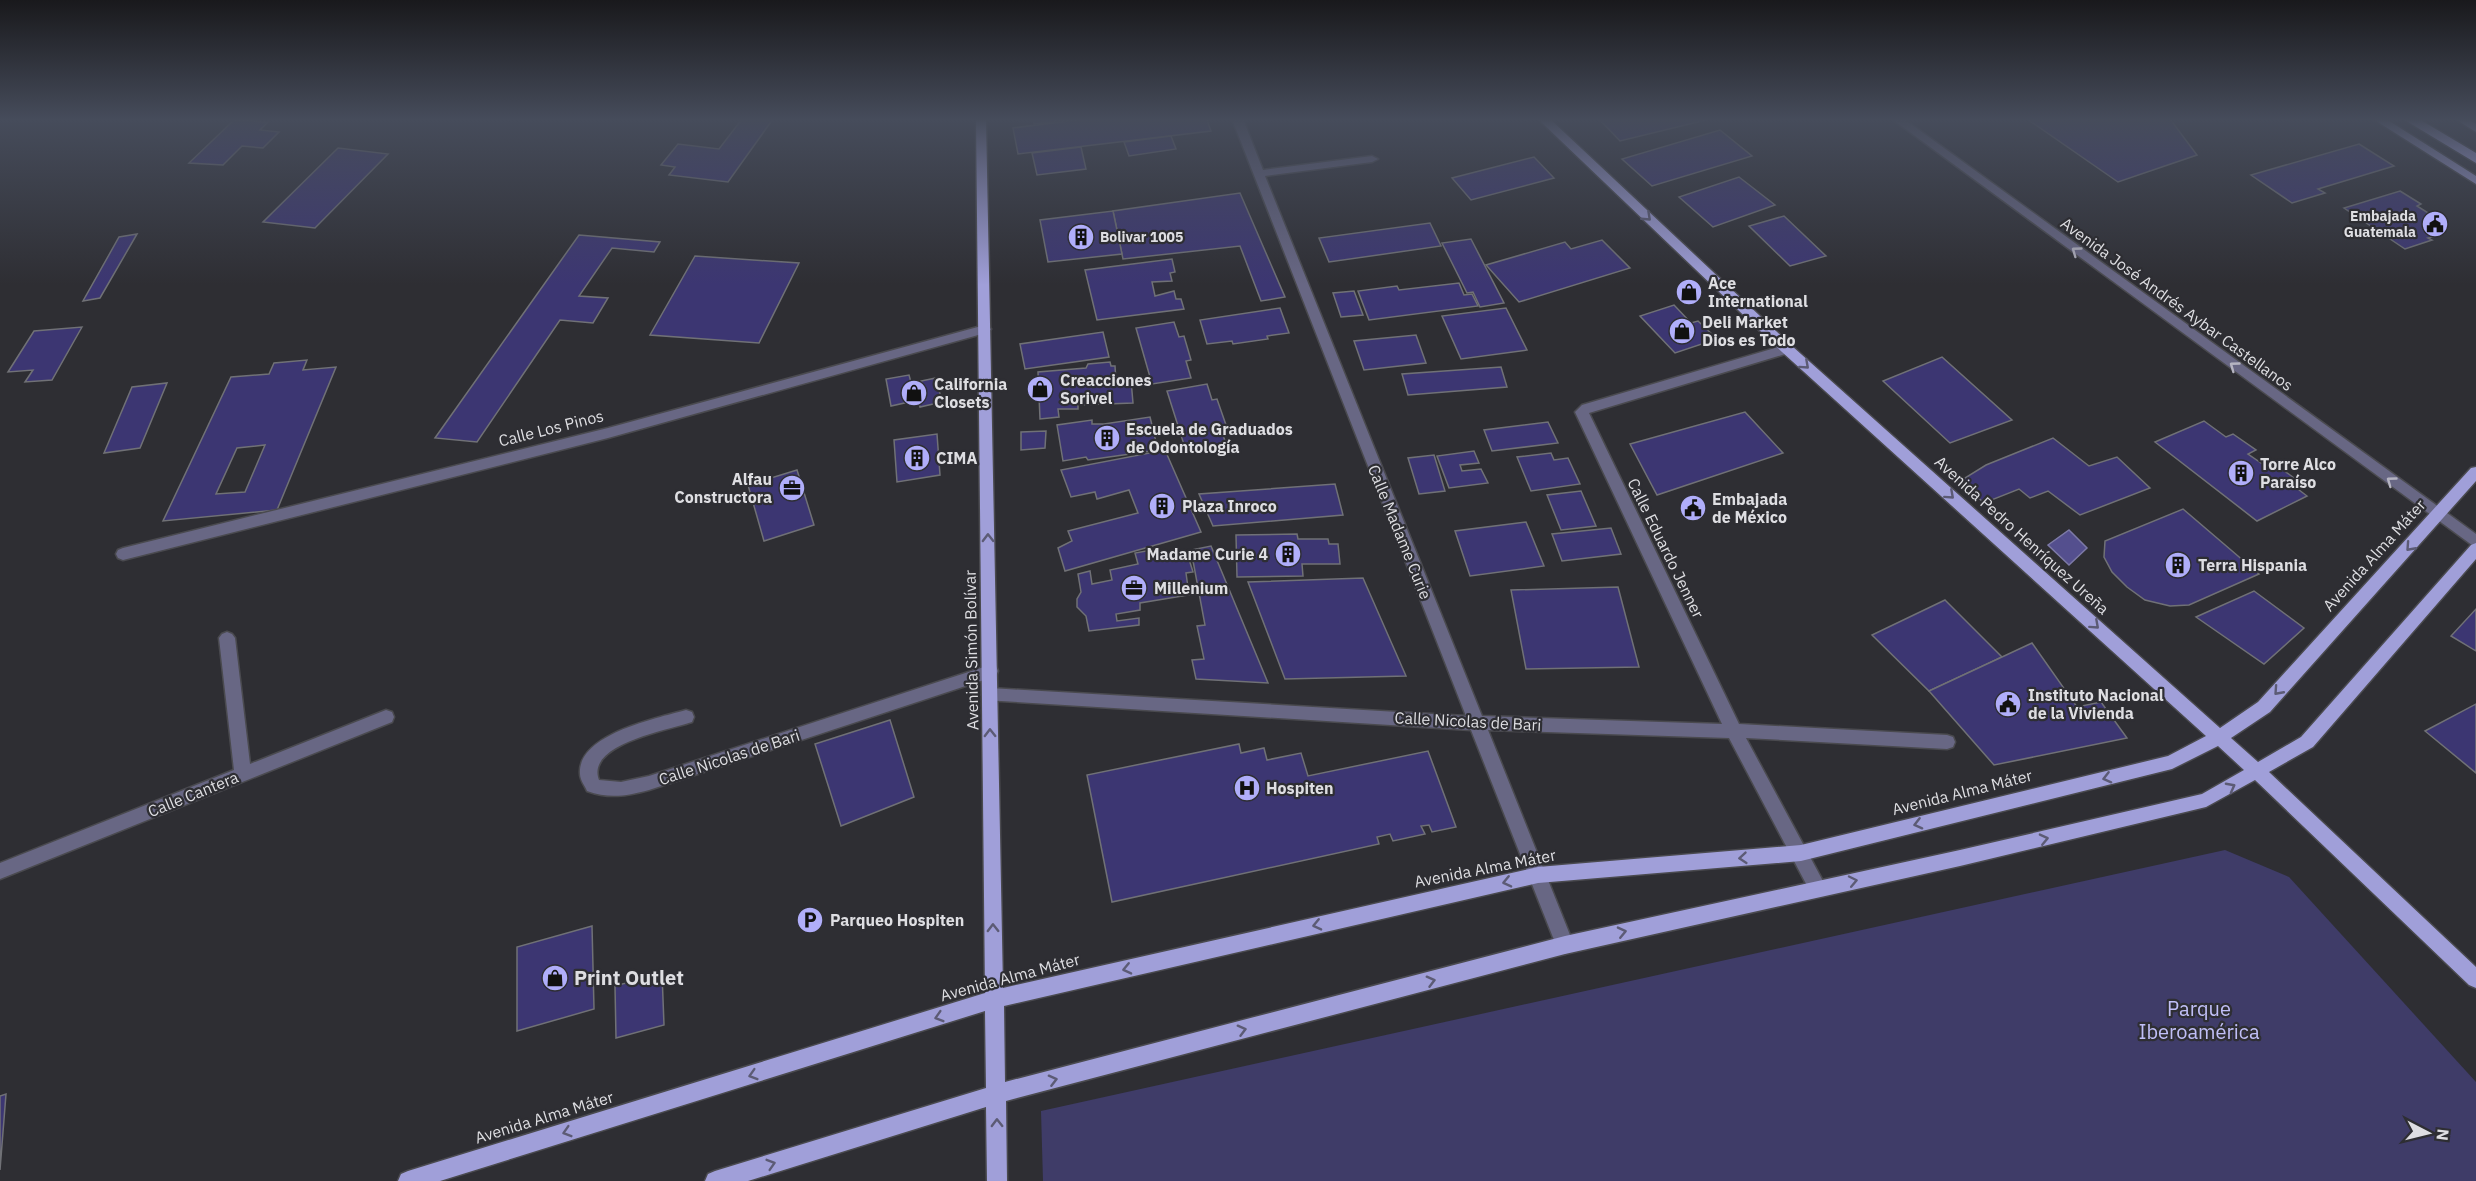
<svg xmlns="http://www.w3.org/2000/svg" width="2476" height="1181" font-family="'IBM Plex Sans',sans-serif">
<rect width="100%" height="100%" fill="#2e2e33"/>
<path fill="#3f3c68" d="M2225 850 2289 877 2476 1082V1181H1043L1041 1111Z"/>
<path fill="#544f8e" stroke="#7d7aa7" stroke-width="1.5" d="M2069 530 2087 548 2069 565 2048 545Z"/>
<g fill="#3c3672" stroke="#707176" stroke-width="1.5" fill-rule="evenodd">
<path d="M742 119H773L728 182 669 175 675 167 661 165 678 144 719 149Z"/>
<path d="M1033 119H1074L1034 124Z"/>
<path d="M1084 119H1213L1207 120 1211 131 1018 154 1013 128Z"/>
<path d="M1599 119H1710L1620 141Z"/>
<path d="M2027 119H2170L2197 155 2118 182Z"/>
<path d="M234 120 268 122 260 130 279 132 263 148 242 146 223 165 189 163Z"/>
<path d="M1720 130 1752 156 1652 186 1622 159Z"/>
<path d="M1171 136 1176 149 1129 156 1124 142Z"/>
<path d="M2359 144 2394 166 2318 189 2325 193 2292 203 2251 175Z"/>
<path d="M1081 147 1086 169 1037 175 1032 153Z"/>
<path d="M338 148 388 154 315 228 263 222Z"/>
<path d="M1534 157 1554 178 1471 200 1452 178Z"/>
<path d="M1739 177 1775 205 1713 227 1679 197Z"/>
<path d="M2400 191 2421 204 2417 206 2433 216 2440 235 2428 238 2432 240 2405 249 2344 208Z"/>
<path d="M1240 193 1285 297 1261 301 1240 246 1123 259 1113 211Z"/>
<path d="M1113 211 1122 254 1048 262 1040 220Z"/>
<path d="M1784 216 1826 256 1790 266 1749 226Z"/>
<path d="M1430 223 1441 246 1329 262 1319 238Z"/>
<path d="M137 234 100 298 83 301 119 237Z"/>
<path d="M579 235 660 242 654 252 612 248 579 296 608 298 593 323 560 320 477 442 435 438Z"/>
<path d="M1471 239 1504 303 1480 307 1473 292 1467 293 1442 243Z"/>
<path d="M1602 240 1630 268 1519 302 1486 265 1565 242 1571 249Z"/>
<path d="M695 256 799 263 759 343 650 335Z"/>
<path d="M1172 259 1175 272 1170 273 1172 281 1152 282 1155 296 1174 291 1176 299H1181L1184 309 1097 320 1085 270Z"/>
<path d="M1459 283 1464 295 1472 294 1478 306 1369 320 1358 291 1397 286 1399 290Z"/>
<path d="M1354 291 1363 315 1341 317 1333 293Z"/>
<path d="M1674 305 1691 323 1698 321 1717 339 1675 353 1640 316Z"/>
<path d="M1280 308 1289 333 1267 336 1268 339 1233 344 1232 341 1207 344 1200 320Z"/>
<path d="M1506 308 1527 350 1461 359 1442 316Z"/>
<path d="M1174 322 1179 337 1184 336 1191 360 1186 361 1191 378 1152 384 1136 328Z"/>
<path d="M82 327 52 380 25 382 33 370 8 372 34 331Z"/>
<path d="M1103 332 1109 357 1025 369 1020 344Z"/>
<path d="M1416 335 1426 363 1364 370 1354 341Z"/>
<path d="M1942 357 2012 420 1950 443 1883 381Z"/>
<path d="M307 360 303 370 336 367 277 510 163 521 231 377 269 374 274 363ZM265 445 245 492 216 494 237 448Z"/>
<path d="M1110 362 1111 366H1115L1116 382 1131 380 1133 403 1078 405V409H1058L1059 417 1040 419 1038 372 1086 368 1088 364Z"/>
<path d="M1501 367 1507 387 1408 395 1402 374Z"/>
<path d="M909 375 912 386 922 384 921 381 936 378 942 402 920 407 918 400 891 406 886 379Z"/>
<path d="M167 383 140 448 104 453 132 387Z"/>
<path d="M1207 384 1212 400 1217 399 1226 425 1220 426 1226 444 1186 451 1167 391Z"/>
<path d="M1745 412 1783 453 1657 495 1630 444Z"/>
<path d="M1150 417 1158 450 1088 460 1086 457 1063 461 1057 425 1092 420V424H1104Z"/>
<path d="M2204 421 2226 437 2233 434 2256 450 2248 454 2264 465 2272 462 2297 480 2290 483 2307 496 2257 521 2155 442Z"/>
<path d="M1548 422 1558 443 1492 451 1484 430Z"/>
<path d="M1046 431 1045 448 1021 450V432Z"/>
<path d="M937 434 940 475 897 482 894 440Z"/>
<path d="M2053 438 2089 466 2117 457 2150 488 2080 515 2048 491 2030 498 2019 489 1984 503 1960 481 1986 465Z"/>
<path d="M1165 450 1201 532 1065 571 1058 548 1072 541 1068 531 1138 513 1129 490 1097 499 1095 492 1071 497 1061 470Z"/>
<path d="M1474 451 1479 463 1460 465 1462 471 1481 469 1488 483 1449 488 1437 456Z"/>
<path d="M1551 453 1554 460 1568 458 1580 484 1531 491 1517 457Z"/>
<path d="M1434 455 1445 491 1419 494 1408 458Z"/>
<path d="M797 470 814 525 764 541 748 485Z"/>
<path d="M1335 484 1343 515 1213 526 1199 494Z"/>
<path d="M1581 491 1596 526 1561 530 1547 495Z"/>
<path d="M2183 509 2259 574 2189 605 2170 606 2145 600 2127 587 2112 572 2104 557 2105 541Z"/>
<path d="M1526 522 1544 566 1470 576 1455 531Z"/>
<path d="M1611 528 1621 554 1562 561 1552 534Z"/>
<path d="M1297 534 1298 539H1328L1329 544H1338L1340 564H1302L1303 576 1237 577 1236 535Z"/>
<path d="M1211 546 1268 683 1196 679 1192 660 1204 659 1197 626 1205 625 1191 550Z"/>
<path d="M1157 549 1160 561 1188 556 1193 572 1186 573 1189 595 1140 603V610L1116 614 1117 621 1139 618V625L1089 631 1086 616 1077 607V599L1081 592 1078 574 1090 571 1092 584 1112 580 1110 570 1138 564 1135 553Z"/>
<path d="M1363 578 1406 676 1285 679 1248 582Z"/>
<path d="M1618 587 1639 667 1526 669 1511 590Z"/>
<path d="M2254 591 2304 628 2264 664 2196 617Z"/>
<path d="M1945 600 2002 657 1929 691 1872 635Z"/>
<path d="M2476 609V651L2451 636Z"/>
<path d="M2032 643 2077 707 2101 702 2127 738 1994 765 1929 691Z"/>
<path d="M2476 704V773L2425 731Z"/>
<path d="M890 720 914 797 841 826 815 744Z"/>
<path d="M1239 744 1241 753 1264 748 1267 760 1301 753 1308 776 1428 751 1456 827 1432 832 1429 825 1421 826 1425 834 1393 841 1390 834 1377 837 1379 844 1112 902 1087 775Z"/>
<path d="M592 926 594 1009 517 1031V947Z"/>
<path d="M662 973 664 1025 616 1038 615 986Z"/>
<path d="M6 1094 0 1170V1096Z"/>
</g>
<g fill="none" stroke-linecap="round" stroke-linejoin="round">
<defs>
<g id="minor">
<path d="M1232 119H1243L1263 170 1372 156 1378 159 1372 162 1265 176 1482 716 1722 724 1575 412 1582 405 1782 346H1792L1793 349 1792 352 1589 413 1739 724 1947 735 1953 737 1955 742 1953 747 1947 749 1746 738 1824 883 1827 889 1824 895 1818 897 1812 895 1729 738 1488 730 1574 945 1571 951 1565 954 1559 951 1556 945 1471 730 984 700 982 695 984 690 990 688 1466 716Z"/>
<path d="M1892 119H1904L2476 534V548Z"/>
<path d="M985 325 991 329 989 332 608 438 123 560 118 558 116 554 118 550 123 548 608 428Z"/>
<path d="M227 632 232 634 235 638 250 764 386 710 392 712 394 717 392 722 0 879V863L234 770 219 638 222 634Z"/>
<path d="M990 665 996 666 998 671 996 676 649 790C627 796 609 799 587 791 585 786 580 780 580 774 577 734 658 718 686 710L692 712 694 717 692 722C669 730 585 744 599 780L621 782 649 776Z"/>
</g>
<g id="major">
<path d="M976 119H986L1003 988 1538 867 1801 845 2168 756 2206 736 1782 352 1538 119H1550L1792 346 2220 728 2258 702 2471 468 2476 467V481L2270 712 2231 738 2258 762 2301 737 2471 545 2476 543V559L2313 747 2269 772 2476 967V988L2469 985 2255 780 2206 807 1960 866 1565 954 1006 1101 1007 1181H987L986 1107 748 1181H705L708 1174 715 1171 986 1088 985 1011 440 1181H398L401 1174 408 1171 985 993ZM2218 746 2244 770 2202 794 1960 850 1565 936 1005 1082 1004 1006 1538 883 1801 861 2172 769Z"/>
<path d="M2373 119H2386L2476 176V184Z"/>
<path d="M2455 119H2468L2476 124V132Z"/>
</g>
<path id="highway" d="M2403 119H2419L2476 153V163Z"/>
</defs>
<use href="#minor" stroke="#4a4a4f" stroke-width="3"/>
<use href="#major" stroke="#4a4a4f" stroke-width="3"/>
<use href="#highway" stroke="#4a4a4f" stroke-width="3"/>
<use href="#minor" fill="#686784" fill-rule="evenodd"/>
<use href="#major" fill="#a09fd9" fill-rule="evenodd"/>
<use href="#highway" fill="#b6b4fb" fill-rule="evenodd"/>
</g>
<defs><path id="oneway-chevron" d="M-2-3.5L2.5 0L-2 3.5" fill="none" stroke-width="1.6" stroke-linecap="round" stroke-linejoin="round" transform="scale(1.5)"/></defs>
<g stroke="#5c5b75">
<use href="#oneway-chevron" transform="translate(1647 217) rotate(43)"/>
<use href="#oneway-chevron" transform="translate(1805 365) rotate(42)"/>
<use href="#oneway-chevron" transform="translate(1950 495) rotate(42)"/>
<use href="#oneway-chevron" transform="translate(988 538) rotate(-91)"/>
<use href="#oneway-chevron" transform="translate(2410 547) rotate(132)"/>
<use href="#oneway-chevron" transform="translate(2095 625) rotate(42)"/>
<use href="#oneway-chevron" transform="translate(2278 691) rotate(132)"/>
<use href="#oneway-chevron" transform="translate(990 733) rotate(-91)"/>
<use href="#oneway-chevron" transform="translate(2107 778) rotate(166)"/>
<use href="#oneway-chevron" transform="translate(2231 787) rotate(-28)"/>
<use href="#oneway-chevron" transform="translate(1918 824) rotate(166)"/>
<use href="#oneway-chevron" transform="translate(2044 839) rotate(-13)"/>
<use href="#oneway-chevron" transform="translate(1743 858) rotate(175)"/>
<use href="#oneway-chevron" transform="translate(1853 881) rotate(-12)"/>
<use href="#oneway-chevron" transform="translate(1507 882) rotate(167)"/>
<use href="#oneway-chevron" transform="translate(1317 925) rotate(167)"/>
<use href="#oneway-chevron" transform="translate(993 928) rotate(-91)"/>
<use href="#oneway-chevron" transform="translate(1622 932) rotate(-13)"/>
<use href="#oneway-chevron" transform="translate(1127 969) rotate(167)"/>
<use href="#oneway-chevron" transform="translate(1431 981) rotate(-15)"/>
<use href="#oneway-chevron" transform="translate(939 1017) rotate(163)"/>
<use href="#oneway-chevron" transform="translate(1242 1030) rotate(-15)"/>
<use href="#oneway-chevron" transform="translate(753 1075) rotate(163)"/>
<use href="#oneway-chevron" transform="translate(1053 1080) rotate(-14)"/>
<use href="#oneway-chevron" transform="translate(997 1123) rotate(-91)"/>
<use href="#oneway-chevron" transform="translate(567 1132) rotate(163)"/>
<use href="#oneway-chevron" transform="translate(771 1164) rotate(-17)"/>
</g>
<g stroke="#b5b4c1">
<use href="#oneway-chevron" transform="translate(2076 251) rotate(-144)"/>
<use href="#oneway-chevron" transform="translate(2234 366) rotate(-144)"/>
<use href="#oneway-chevron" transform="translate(2391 481) rotate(-144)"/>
</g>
<linearGradient id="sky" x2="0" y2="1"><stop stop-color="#19191c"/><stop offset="0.42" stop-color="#464c5b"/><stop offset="1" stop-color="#464c5b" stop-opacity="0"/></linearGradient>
<rect width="2476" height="285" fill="url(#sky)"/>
<defs>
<symbol id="civic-disc" viewBox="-11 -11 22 22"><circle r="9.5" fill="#b0aefa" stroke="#2e2e33"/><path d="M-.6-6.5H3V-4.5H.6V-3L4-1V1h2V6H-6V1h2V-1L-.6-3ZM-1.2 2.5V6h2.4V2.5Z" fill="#111"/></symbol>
<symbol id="building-disc" viewBox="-11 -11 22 22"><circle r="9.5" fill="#b0aefa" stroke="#2e2e33"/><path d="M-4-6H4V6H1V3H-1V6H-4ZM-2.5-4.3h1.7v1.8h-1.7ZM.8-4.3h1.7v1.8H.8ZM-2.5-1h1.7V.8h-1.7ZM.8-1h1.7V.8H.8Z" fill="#111"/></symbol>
<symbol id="shop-disc" viewBox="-11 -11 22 22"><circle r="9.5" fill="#b0aefa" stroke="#2e2e33"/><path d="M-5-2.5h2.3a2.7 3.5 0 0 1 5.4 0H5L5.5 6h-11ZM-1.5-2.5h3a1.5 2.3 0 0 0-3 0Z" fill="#111"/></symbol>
<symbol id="office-disc" viewBox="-11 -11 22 22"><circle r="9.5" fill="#b0aefa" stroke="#2e2e33"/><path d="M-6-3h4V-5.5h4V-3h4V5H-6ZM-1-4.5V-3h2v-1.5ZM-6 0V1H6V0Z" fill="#111"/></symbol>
<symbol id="hospital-disc" viewBox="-11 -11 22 22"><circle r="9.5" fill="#b0aefa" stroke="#2e2e33"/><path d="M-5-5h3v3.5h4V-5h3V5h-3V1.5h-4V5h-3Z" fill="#111"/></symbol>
<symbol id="parking-disc" viewBox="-11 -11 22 22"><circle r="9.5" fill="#b0aefa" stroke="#2e2e33"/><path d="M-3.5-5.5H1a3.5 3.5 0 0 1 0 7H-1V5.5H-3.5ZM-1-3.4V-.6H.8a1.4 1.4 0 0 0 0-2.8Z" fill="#111"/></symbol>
</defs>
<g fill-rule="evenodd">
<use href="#civic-disc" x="2420" y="209" width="30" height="30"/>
<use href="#building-disc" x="1066" y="222" width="30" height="30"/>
<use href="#shop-disc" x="1674" y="277" width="30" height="30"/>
<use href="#shop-disc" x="1667" y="316" width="30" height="30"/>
<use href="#shop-disc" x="1025" y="374" width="30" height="30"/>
<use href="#shop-disc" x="899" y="378" width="30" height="30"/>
<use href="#building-disc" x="1092" y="423" width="30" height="30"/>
<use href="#building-disc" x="902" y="443" width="30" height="30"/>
<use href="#building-disc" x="2226" y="458" width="30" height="30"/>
<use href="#office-disc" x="777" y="473" width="30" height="30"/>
<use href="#building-disc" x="1147" y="491" width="30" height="30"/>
<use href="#civic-disc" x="1678" y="493" width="30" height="30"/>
<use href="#building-disc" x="1273" y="539" width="30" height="30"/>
<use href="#building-disc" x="2163" y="550" width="30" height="30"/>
<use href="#office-disc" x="1119" y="573" width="30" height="30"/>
<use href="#civic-disc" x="1993" y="689" width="30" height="30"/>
<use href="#hospital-disc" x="1232" y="773" width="30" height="30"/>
<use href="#parking-disc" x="795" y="905" width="30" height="30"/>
<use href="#shop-disc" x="540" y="963" width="30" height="30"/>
</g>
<g text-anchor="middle" stroke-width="4.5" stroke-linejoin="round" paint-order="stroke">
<g font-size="14" font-weight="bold" fill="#dedee2" stroke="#2e2e33" text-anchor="end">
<text x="2416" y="221">Embajada<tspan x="2416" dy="16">Guatemala</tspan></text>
<text x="1100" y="242" text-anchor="start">Bolivar 1005</text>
</g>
<g font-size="16" font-weight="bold" fill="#dedee2" stroke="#2e2e33" text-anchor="start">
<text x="1708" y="289">Ace<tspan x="1708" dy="18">International</tspan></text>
<text x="1702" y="328">Deli Market<tspan x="1702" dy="18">Dios es Todo</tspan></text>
<text x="1060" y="386">Creacciones<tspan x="1060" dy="18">Sorivel</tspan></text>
<text x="934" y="390">California<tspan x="934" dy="18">Closets</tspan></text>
<text x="1126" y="435">Escuela de Graduados<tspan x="1126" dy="18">de Odontología</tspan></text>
<text x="936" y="464">CIMA</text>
<text x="2260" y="470">Torre Alco<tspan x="2260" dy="18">Paraíso</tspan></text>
<text x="772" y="485" text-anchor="end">Alfau<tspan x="772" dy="18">Constructora</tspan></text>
<text x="1712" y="505">Embajada<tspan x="1712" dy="18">de México</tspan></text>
<text x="1182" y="512">Plaza Inroco</text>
<text x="1268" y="560" text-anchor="end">Madame Curie 4</text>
<text x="2198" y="571">Terra Hispania</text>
<text x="1154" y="594">Millenium</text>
<text x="2028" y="701">Instituto Nacional<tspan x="2028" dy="18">de la Vivienda</tspan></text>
<text x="1266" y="794">Hospiten</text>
<text x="830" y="926">Parqueo Hospiten</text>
</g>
<g font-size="16" fill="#dedee2" stroke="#2e2e33">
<text transform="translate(2177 304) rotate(36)" y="6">Avenida José Andrés Aybar Castellanos</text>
<text transform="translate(551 428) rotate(-14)" y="6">Calle Los Pinos</text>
<text transform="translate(1400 532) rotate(68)" y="6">Calle Madame Curie</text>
<text transform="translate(2022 535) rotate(42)" y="6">Avenida Pedro Henríquez Ureña</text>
<text transform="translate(1666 548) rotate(64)" y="6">Calle Eduardo Jenner</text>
<text transform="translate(2374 555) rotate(-48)" y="6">Avenida Alma Máter</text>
<text transform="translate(971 650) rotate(-91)" y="6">Avenida Simón Bolívar</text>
<text transform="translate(1468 721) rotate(3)" y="6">Calle Nicolas de Bari</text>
<text transform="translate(729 757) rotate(-18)" y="6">Calle Nicolas de Bari</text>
<text transform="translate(1962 792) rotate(-14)" y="6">Avenida Alma Máter</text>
<text transform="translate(193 794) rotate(-22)" y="6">Calle Cantera</text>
<text transform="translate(1485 868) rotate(-11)" y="6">Avenida Alma Máter</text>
<text transform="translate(1010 977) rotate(-15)" y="6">Avenida Alma Máter</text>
<text transform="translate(544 1117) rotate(-17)" y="6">Avenida Alma Máter</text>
</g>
<g font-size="20" font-weight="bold" fill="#dedee2" stroke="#2e2e33" text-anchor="start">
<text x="574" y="985">Print Outlet</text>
</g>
<g font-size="20" fill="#c0bff7" stroke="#2e2e33">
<text x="2199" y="1016">Parque<tspan x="2199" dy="23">Iberoamérica</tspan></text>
</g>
</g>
<g transform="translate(2428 1133) rotate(97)" stroke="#2e2e33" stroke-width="4.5" paint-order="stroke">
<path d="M0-4.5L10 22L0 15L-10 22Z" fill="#dedee2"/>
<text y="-9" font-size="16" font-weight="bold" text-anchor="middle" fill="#dedee2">N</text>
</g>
</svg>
